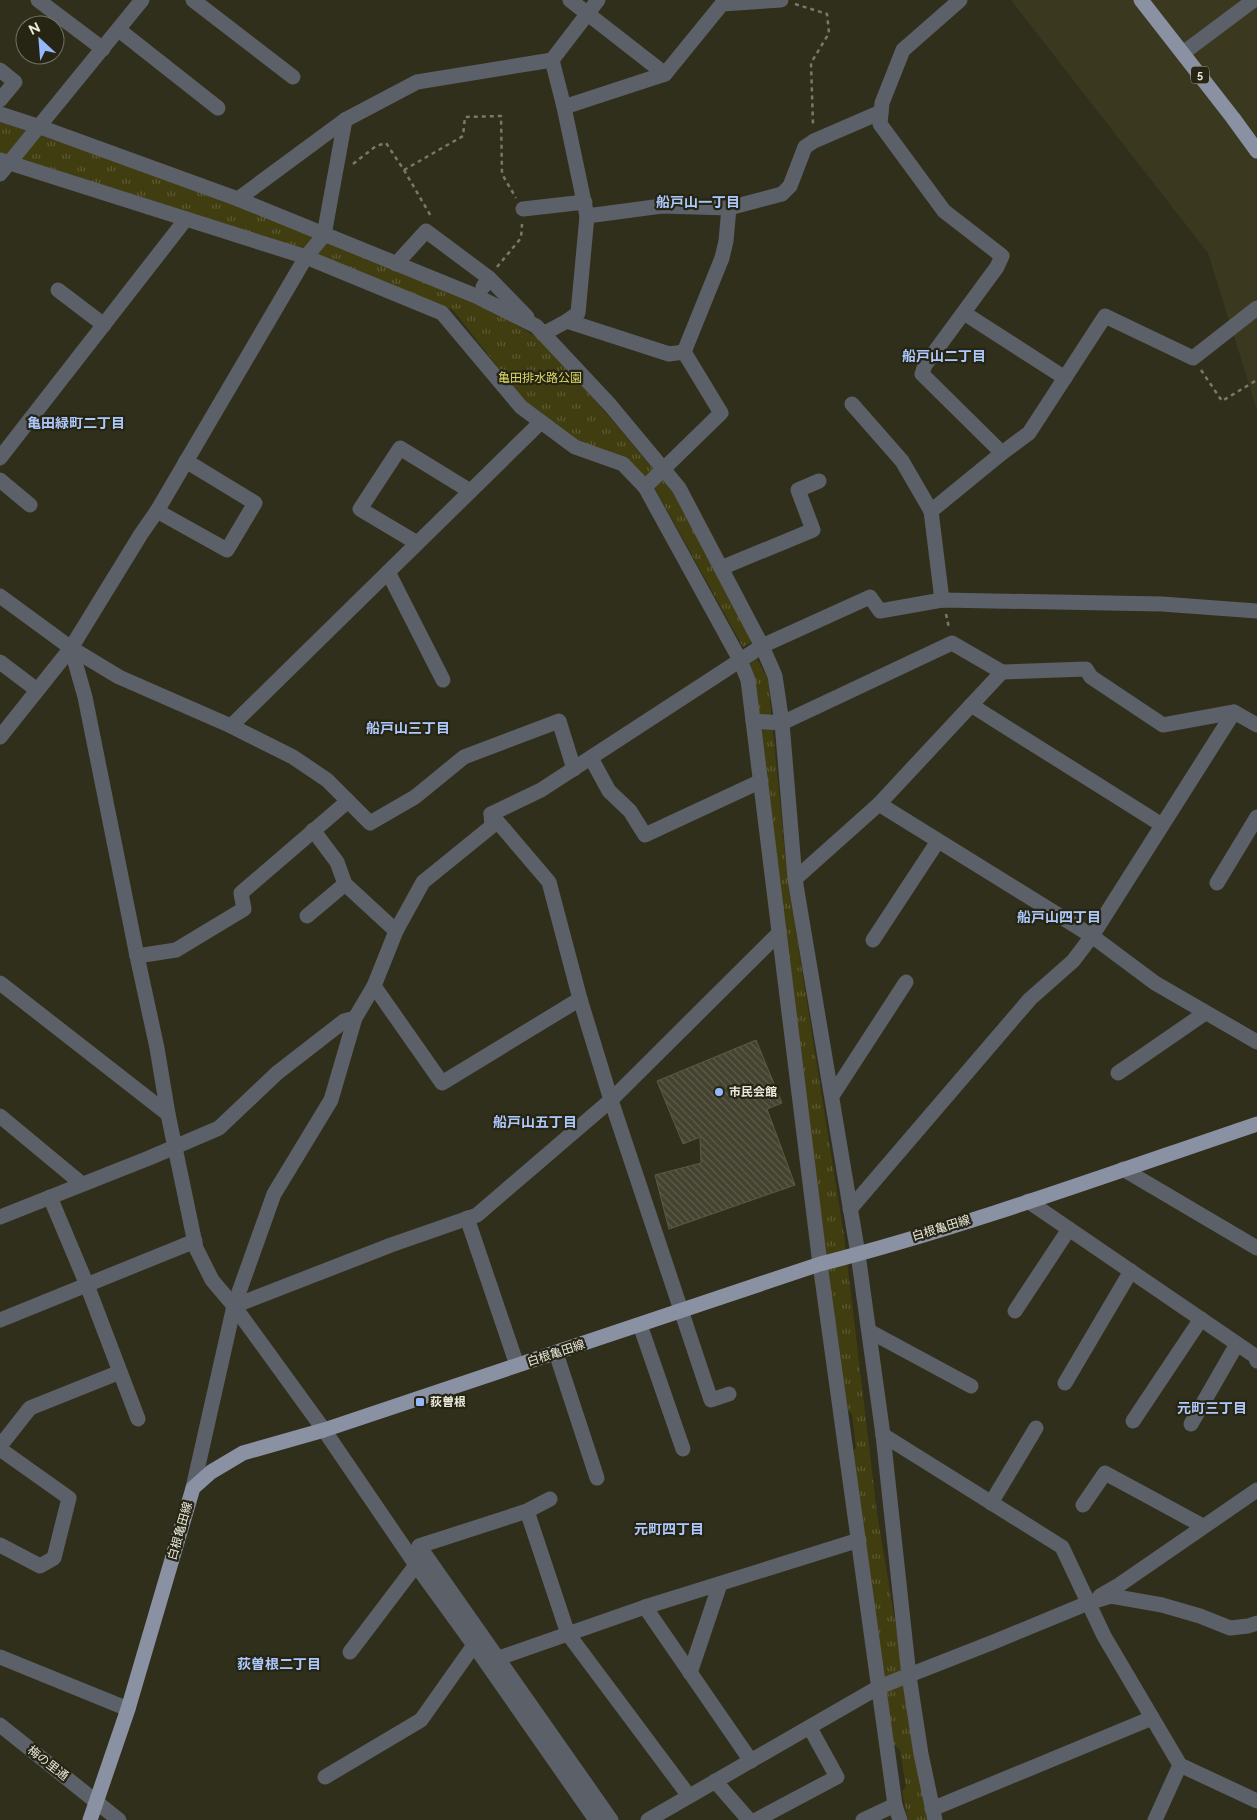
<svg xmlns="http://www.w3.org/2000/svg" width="1257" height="1820" font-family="Raleway,'Noto Sans JP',sans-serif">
<defs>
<pattern id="grass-tufts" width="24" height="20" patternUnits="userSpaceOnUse" patternTransform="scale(1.25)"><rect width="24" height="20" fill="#403e10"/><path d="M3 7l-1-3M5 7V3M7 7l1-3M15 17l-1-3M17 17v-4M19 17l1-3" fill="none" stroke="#5c5a32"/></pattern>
<pattern id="building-back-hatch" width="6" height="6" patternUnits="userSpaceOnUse" patternTransform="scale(1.25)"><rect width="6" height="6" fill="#444330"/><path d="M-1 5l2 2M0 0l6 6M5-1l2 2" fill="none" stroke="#5f5e4e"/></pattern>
</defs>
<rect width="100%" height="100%" fill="#302f1c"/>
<path fill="#3a391f" d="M1011 0H1257V410L1208 253Z"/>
<g fill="url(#grass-tufts)">
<path d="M0 122 236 201 479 303 540 339 605 412 673 493 752 642 743 647 651 481 574 442 526 403 453 310 277 242 0 160Z"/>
<path d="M753 652 768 679 787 876 844 1236 877 1513 928 1820H908L902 1792 906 1787 900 1750 894 1745 851 1454 856 1448 852 1414 845 1408 750 662Z"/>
</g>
<path fill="url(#building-back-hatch)" stroke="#5b5a46" d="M756 1040 782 1103 767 1109 795 1185 669 1229 655 1175 701 1163 700 1137 683 1144 657 1081Z"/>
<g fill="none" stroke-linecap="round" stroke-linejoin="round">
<g stroke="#797969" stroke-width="2.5" stroke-dasharray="4 4" stroke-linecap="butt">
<path d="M795 4 827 14 829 33 811 63 813 124"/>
<path d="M353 164 376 146 386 143 404 170 432 218"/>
<path d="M404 170 463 136 465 117 501 116 502 174 516 198"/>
<path d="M497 267 521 238 522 224"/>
<path d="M1201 370 1222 401 1257 380"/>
<path d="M946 614 949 628"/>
</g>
<g stroke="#5c6068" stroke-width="15">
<path d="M38 0 103 49"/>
<path d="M193 0 293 77"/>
<path d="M570 0 665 74"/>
<path d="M960 0 903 50 882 103 880 124 944 211 1002 256 997 267 925 365 922 374 1002 453"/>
<path d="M119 30 218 108"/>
<path d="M1183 53 1254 0"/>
<path d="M552 60 564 107 665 74 722 4 781 0"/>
<path d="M0 70 15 82 0 100"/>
<path d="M564 107 587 216 578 313 567 321"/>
<path d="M0 114 40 127 238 199 476 296 536 326 610 405 679 488 762 646 775 676 782 723 795 879 858 1254 883 1435 909 1676 921 1754 935 1820"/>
<path d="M0 160 306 257 442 313 521 407 575 447 623 464 645 487 740 660 748 680 820 1264 895 1805 900 1820"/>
<path d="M0 174 142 0"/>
<path d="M238 199 345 120 417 82 552 60 598 0"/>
<path d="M523 209 585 202"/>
<path d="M587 216 662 206 729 208 782 194 790 186 805 147 814 141 881 112"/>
<path d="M396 264 426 231 489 278"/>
<path d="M483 287 489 278 527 317"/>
<path d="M58 290 104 325"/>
<path d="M964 313 1065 378"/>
<path d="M543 334 567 321 669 354 684 352 721 413 645 487"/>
<path d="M684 352 722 258 726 241 729 208"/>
<path d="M852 404 902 461 931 511"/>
<path d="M0 458 186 219"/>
<path d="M0 480 30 505"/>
<path d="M157 511 227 550 255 503 186 461"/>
<path d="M417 543 360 509 400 448 470 491"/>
<path d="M721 568 813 530 798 490 819 481"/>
<path d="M388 572 443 680"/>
<path d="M0 596 71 648 119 677 231 726 293 757 327 780 370 823 415 797 464 757 559 721 574 769"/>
<path d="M942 600 931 511 1002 453 1029 433 1105 316 1193 358 1257 308"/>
<path d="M71 648 85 697 137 956 157 1048 168 1114 196 1248 212 1280 234 1306 324 1430 416 1565 474 1645 596 1820"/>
<path d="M0 662 37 690"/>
<path d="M971 705 1162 825"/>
<path d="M753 721 782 723 952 643 1002 672 1086 669 1091 677 1163 725 1234 712 1257 725"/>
<path d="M231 726 541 422"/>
<path d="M0 737 71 648 141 534 157 511 306 257 324 235 345 120"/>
<path d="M591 758 609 791 630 811 645 835 761 781"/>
<path d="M879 804 1092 936 1155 983 1257 1042"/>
<path d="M491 814 549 882 580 999"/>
<path d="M313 830 337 862 345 884 396 931"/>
<path d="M795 879 879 804 1002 672"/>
<path d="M1217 883 1257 817"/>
<path d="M307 916 345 884"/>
<path d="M873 940 938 841"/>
<path d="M137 956 176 950 244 909 241 893 348 801"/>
<path d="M0 983 168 1114"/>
<path d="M374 986 442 1083 580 999 611 1100 711 1400 729 1394"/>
<path d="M1118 1073 1205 1013"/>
<path d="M832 1096 906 982"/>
<path d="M0 1116 82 1184"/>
<path d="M1123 1169 1257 1248"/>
<path d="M50 1197 87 1285 138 1419"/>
<path d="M1028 1201 1255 1356 1257 1361"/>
<path d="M850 1209 1030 999 1073 961 1092 936 1234 712"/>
<path d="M0 1217 149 1158 219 1128 277 1073 344 1021 355 1018"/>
<path d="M467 1218 517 1365"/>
<path d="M234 1306 391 1245 477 1215 611 1100 779 933"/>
<path d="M1015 1311 1069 1229"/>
<path d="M0 1320 195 1241"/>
<path d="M640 1325 683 1449"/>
<path d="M869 1331 971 1386"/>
<path d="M556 1353 597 1478"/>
<path d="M1065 1383 1131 1271"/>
<path d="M1133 1421 1201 1319"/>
<path d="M1191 1424 1237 1344"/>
<path d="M883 1435 1062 1547 1104 1636 1180 1765 1257 1801"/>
<path d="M0 1446 30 1408 120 1372"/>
<path d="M0 1449 69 1498 54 1558 40 1566 0 1545"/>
<path d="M193 1488 234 1306 274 1194 331 1100 355 1018 374 986 396 931 423 882 492 826 491 814 541 790 762 646 870 597 880 611 942 600 1162 604 1257 611"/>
<path d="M550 1499 527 1511 419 1546 611 1820"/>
<path d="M991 1503 1036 1428"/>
<path d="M1083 1505 1105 1473 1203 1526"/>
<path d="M527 1511 568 1634 689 1796"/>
<path d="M1100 1596 1119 1585 1257 1490"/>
<path d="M645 1607 751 1761"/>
<path d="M350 1652 416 1565"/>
<path d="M0 1657 128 1709"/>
<path d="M499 1658 645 1607 859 1540"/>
<path d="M690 1673 720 1584"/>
<path d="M0 1725 119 1820"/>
<path d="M325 1777 421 1720 474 1645"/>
<path d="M715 1781 749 1820"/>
<path d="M932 1809 1152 1718"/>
<path d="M648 1820 879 1687 996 1641 1088 1603 1111 1596 1162 1605 1200 1616 1230 1628 1248 1626 1257 1623"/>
<path d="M756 1820 837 1777 810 1728"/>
<path d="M863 1820 895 1805"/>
<path d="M1155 1820 1180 1765"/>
</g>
<g stroke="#8991a2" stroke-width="15">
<path d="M1141 0 1233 118 1257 151"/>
<path d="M90 1820 128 1709 193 1488 211 1472 243 1453 324 1430 820 1264C968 1226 1112 1173 1257 1124"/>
</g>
</g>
<g fill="#94b7fd" stroke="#262513" stroke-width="2">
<circle cx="719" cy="1092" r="5"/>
<rect x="415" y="1397" width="10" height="10" rx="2.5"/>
</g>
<g text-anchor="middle" stroke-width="4.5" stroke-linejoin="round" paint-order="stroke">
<rect fill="#262513" stroke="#aeaea0" stroke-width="1" x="1191" y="66.5" width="18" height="17" rx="4"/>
<g font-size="11" font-weight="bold" fill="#e9e9dd">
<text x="1200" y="79">5</text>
</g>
<g font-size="12" fill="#dcd768" stroke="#262513">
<text x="540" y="382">亀田排水路公園</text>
</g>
<g font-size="12" font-weight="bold" fill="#e9e9dd" stroke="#262513" text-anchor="start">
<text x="729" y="1096">市民会館</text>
<text x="430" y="1406">荻曽根</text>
</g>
<g font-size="12" fill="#e9e9dd" stroke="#262513">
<text transform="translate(941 1228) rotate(-17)" y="4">白根亀田線</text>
<text transform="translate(556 1353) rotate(-18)" y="4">白根亀田線</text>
<text transform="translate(180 1531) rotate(-74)" y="4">白根亀田線</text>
<text transform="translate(48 1763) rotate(38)" y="4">梅の里通</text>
</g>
<g font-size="14" font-weight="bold" fill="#adc8fc" stroke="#262513">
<text x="698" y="207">船戸山一丁目</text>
<text x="944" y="361">船戸山二丁目</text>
<text x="76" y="428">亀田緑町二丁目</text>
<text x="408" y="733">船戸山三丁目</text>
<text x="1059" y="922">船戸山四丁目</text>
<text x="535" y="1127">船戸山五丁目</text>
<text x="1212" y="1413">元町三丁目</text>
<text x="669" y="1534">元町四丁目</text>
<text x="279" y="1669">荻曽根二丁目</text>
</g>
</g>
<g transform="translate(40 40) rotate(334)"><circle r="24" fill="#262513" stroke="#747364"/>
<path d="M0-4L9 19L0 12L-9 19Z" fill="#94b7fd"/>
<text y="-8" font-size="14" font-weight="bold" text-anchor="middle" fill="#e9e9dd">N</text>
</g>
</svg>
